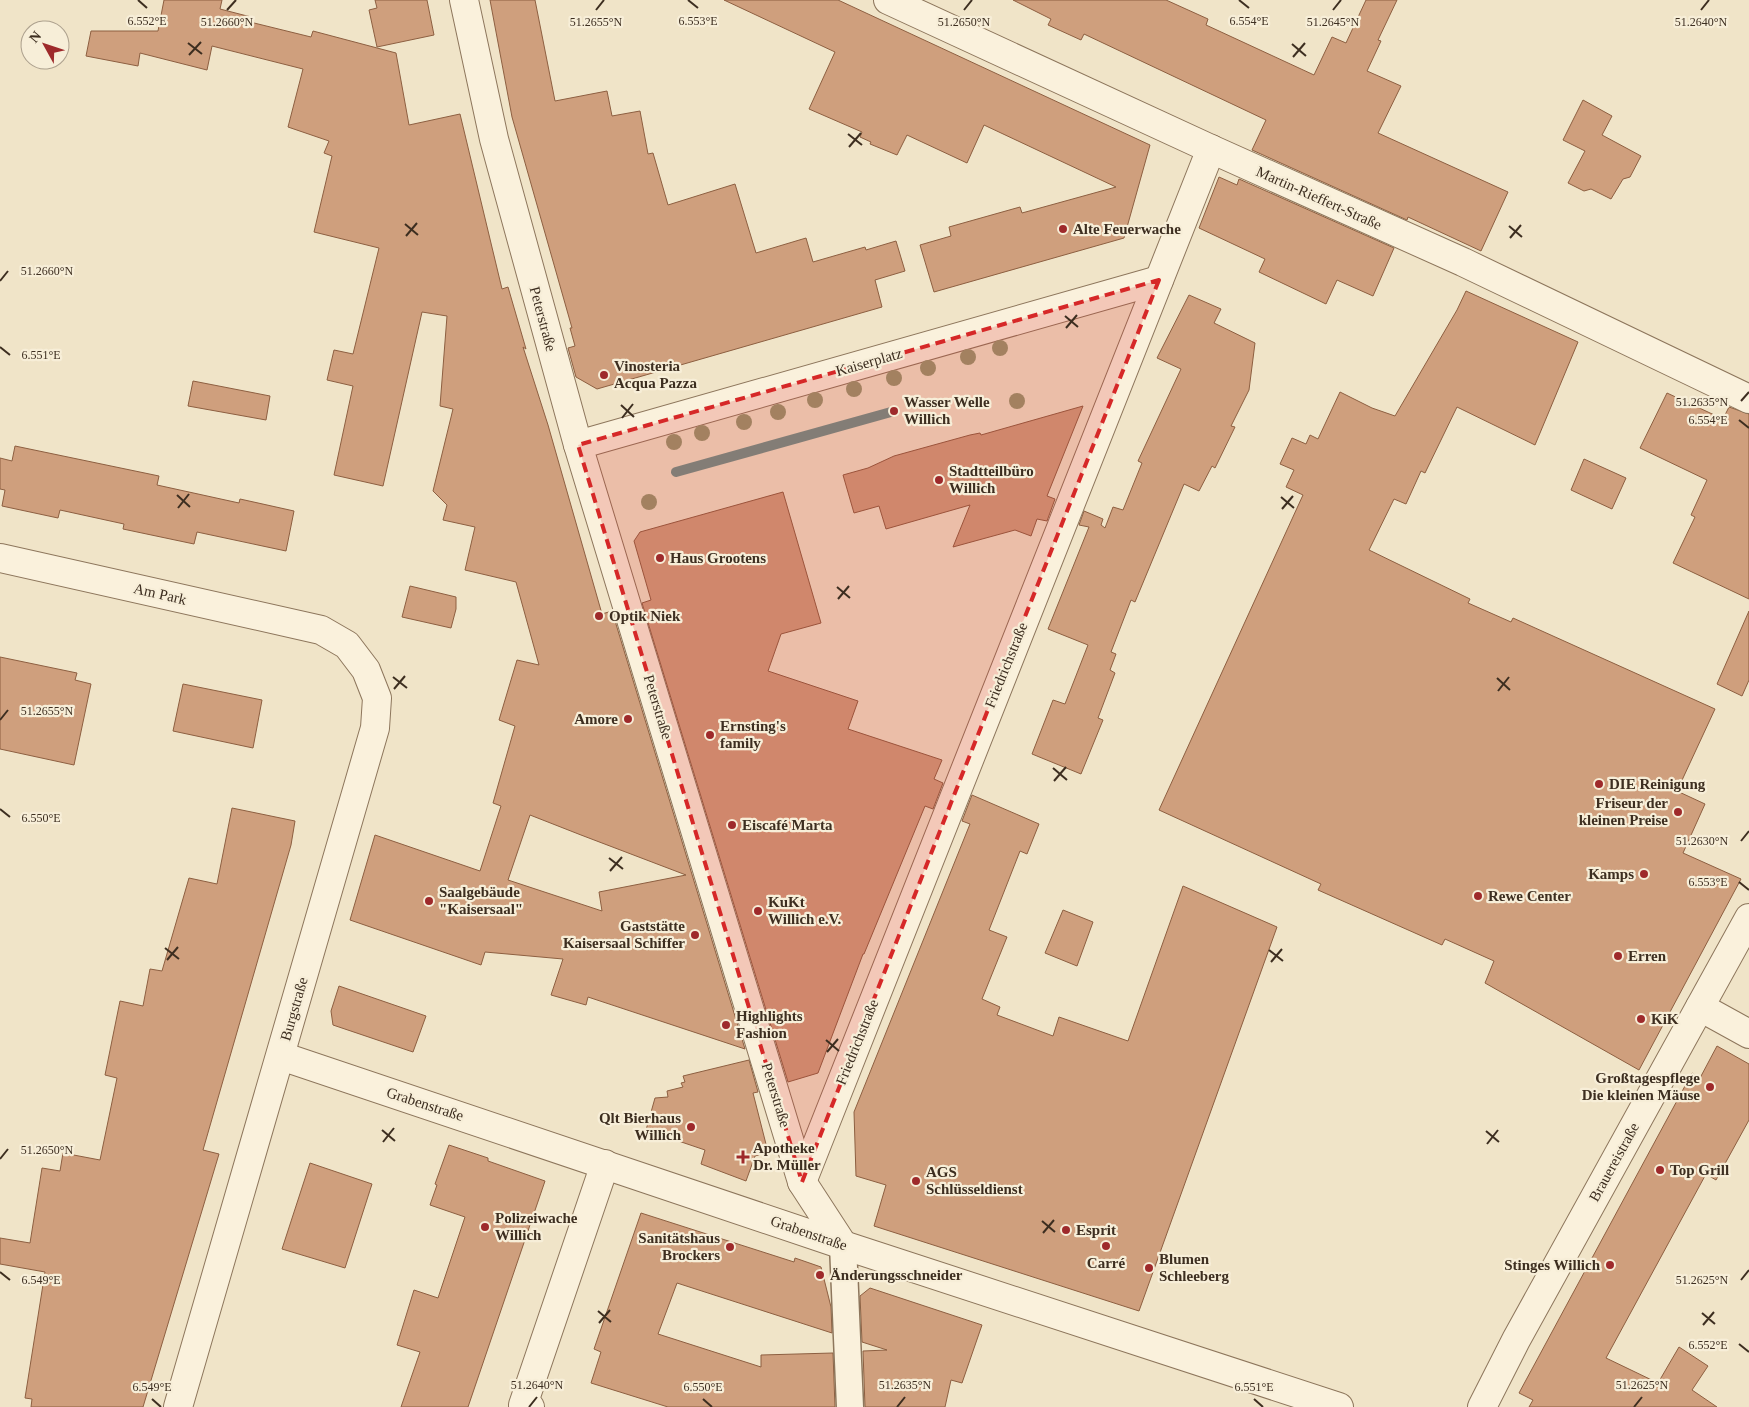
<svg xmlns="http://www.w3.org/2000/svg" width="1749" height="1407" font-family="Georgia,serif">
<rect width="100%" height="100%" fill="#f0e4c8"/>
<g fill="none" stroke-linecap="round" stroke-linejoin="round">
<path stroke="#6f938a" stroke-width="10" d="M676 472 891 412"/>
</g>
<g fill="#cf9f7d" stroke="#8d5f41" fill-rule="evenodd">
<path d="M164 0H222L220 9 251 17 250 22 311 37 313 31 396 53 409 125 460 114 502 289 508 287 526 349 523 347 548 425 602 614 612 611 745 1049 588 997 586 1005 551 995 563 959 485 952 481 965 350 920 375 835 480 871 501 806 493 803 515 726 499 720 517 660 539 665 516 582 465 570 475 527 443 520 447 505 433 491 453 409 440 406 447 316 422 312 383 486 334 475 353 386 327 380 334 350 353 354 379 248 314 232 332 156 324 153 329 141 288 127 303 69 212 46 207 70 140 53 138 66 86 56 91 31H158ZM530 815 581 835 686 875 599 892 602 911 508 880Z"/>
<path d="M375 0H427L434 35 377 47 369 10 377 8Z"/>
<path d="M490 0H535L555 101 607 91 612 116 640 111 648 154 653 153 668 205 735 184 756 253 806 238 813 262 865 247 866 250 896 241 905 271 875 280 882 307 597 389 576 377 568 348 575 346 570 328H572L512 117Z"/>
<path d="M724 0H838L1150 145 1124 238 934 292 920 245 951 236 949 227 1020 207 1022 213 1116 187 984 125 967 163 907 135 897 155 870 144 871 142 860 137 862 132 809 109 835 52Z"/>
<path d="M1013 0H1166L1208 19 1206 25 1314 75 1332 37 1346 43 1366 0H1397L1378 40 1381 41 1367 71 1401 86 1378 133 1508 192 1481 251 1408 217 1407 220 1252 150 1266 120 1084 34 1081 40 1048 25 1051 19Z"/>
<path d="M1583 100 1612 116 1602 135 1641 156 1630 177 1623 179 1611 199 1591 189 1584 191 1568 183 1585 151 1563 140Z"/>
<path d="M1219 177 1237 185 1239 179 1394 248 1373 296 1337 280 1326 304 1259 272 1265 259 1199 228Z"/>
<path d="M1466 291 1578 342 1535 445 1457 407 1425 473 1421 471 1406 504 1394 499 1369 550 1470 599 1468 603 1511 622 1513 618 1715 709 1677 791 1705 804 1683 853 1741 879 1639 1070 1485 983 1494 961 1445 939 1442 945 1318 890 1321 884 1159 810 1303 495 1286 487 1294 470 1280 464 1292 438 1306 444 1310 435 1318 439 1340 392 1372 408 1395 416 1457 310Z"/>
<path d="M1189 295 1221 309 1214 323 1255 343 1249 390 1231 426 1235 427 1215 468 1212 466 1199 491 1184 484 1135 602 1131 600 1111 652 1116 654 1110 670 1115 673 1098 718 1103 720 1081 774 1032 754 1053 700 1065 704 1088 645 1048 629 1089 527 1079 525 1084 511 1103 519 1101 525 1105 528 1113 507 1123 510 1142 463 1138 461 1181 369 1157 358Z"/>
<path d="M193 381 270 396 266 420 188 406Z"/>
<path d="M1667 393 1723 419 1729 407 1749 414V599L1673 563 1695 517 1691 515 1707 480 1640 448Z"/>
<path d="M1083 406 1047 496 1055 499 1047 521 1037 519 1031 536 1015 530 953 547 970 505 886 529 879 506 854 513 843 475 868 468 894 456 970 435 980 433 981 435Z"/>
<path d="M15 446 159 476 157 485 239 503 240 499 294 511 286 551 197 532 194 544 123 529 124 524 60 510 58 518 2 506 5 490 0 489V458L12 461Z"/>
<path d="M1584 459 1626 478 1612 509 1571 490Z"/>
<path d="M783 492 821 623 781 634 768 671 858 701 848 729 942 760 934 779 943 783 933 809 925 806 864 954H863L818 1073 788 1082 642 603 651 600 634 541 640 532Z"/>
<path d="M410 586 456 597V609L451 628 402 617Z"/>
<path d="M1749 611V680L1742 696 1717 684Z"/>
<path d="M0 657 77 673 75 680 91 684 74 765 0 749Z"/>
<path d="M183 684 262 700 253 748 173 731Z"/>
<path d="M972 795 1039 824 1027 854 1020 851 989 930 1007 937 982 999 1000 1007 997 1015 1053 1036 1059 1017 1128 1041 1183 886 1277 927 1139 1311 874 1226 886 1185 856 1176 854 1112 970 824 962 821Z"/>
<path d="M232 808 295 821 291 845 203 1150 219 1154 143 1407H31L32 1399 25 1398 45 1272 0 1264V1238L30 1243 42 1168 60 1171 63 1153 100 1160 117 1078 105 1075 120 1001 143 1006 150 969 162 971 189 878 217 884Z"/>
<path d="M1063 910 1093 922 1077 966 1045 953Z"/>
<path d="M339 986 426 1016 413 1052 333 1025 331 1011Z"/>
<path d="M1717 1046 1749 1064V1120L1716 1180 1706 1174 1606 1358 1658 1383 1679 1347 1708 1366 1692 1390 1717 1407H1529L1533 1400 1519 1393 1692 1073 1700 1078Z"/>
<path d="M749 1060 758 1092 753 1093 768 1152 755 1156 746 1181 701 1164 705 1150 646 1130 655 1098 668 1097 667 1091 683 1087 681 1083 685 1082 683 1076Z"/>
<path d="M449 1145 488 1158V1161L545 1181 468 1407H401L420 1352 397 1345 414 1290 438 1298 465 1217 430 1205 437 1185 435 1184Z"/>
<path d="M310 1163 372 1184 345 1268 282 1249Z"/>
<path d="M641 1213 794 1262 795 1258 821 1267 831 1307 832 1333 677 1283 658 1334 761 1367V1355L833 1353 835 1407H668L591 1383 601 1352 594 1349Z"/>
<path d="M870 1288 982 1325 962 1383 951 1380 945 1407H865L863 1351 887 1350 862 1342 860 1296Z"/>
</g>
<g fill="none" stroke-linecap="round" stroke-linejoin="round">
<defs>
<path id="pedestrian" d="M843 1245 850 1407"/>
<g id="minor">
<path d="M464 0 494 139 578 445 802 1182 843 1245"/>
<path d="M578 445 1159 280"/>
<path d="M0 558 321 630 347 645 366 670 377 698 375 728 178 1407"/>
<path d="M1700 1007 1749 1034"/>
<path d="M281 1056 843 1245 1339 1407"/>
<path d="M802 1182 1211 149"/>
<path d="M530 1407 523 1405 605 1164"/>
<path d="M1482 1407 1516 1340 1749 918"/>
</g>
<path id="tertiary" d="M888 0 1211 149 1463 262 1749 399"/>
</defs>
<use href="#pedestrian" stroke="#8d765c" stroke-width="29"/>
<use href="#minor" stroke="#8d765c" stroke-width="30"/>
<use href="#tertiary" stroke="#8d765c" stroke-width="30"/>
<use href="#pedestrian" stroke="#faf1dc" stroke-width="26"/>
<use href="#minor" stroke="#faf1dc" stroke-width="28"/>
<use href="#tertiary" stroke="#faf1dc" stroke-width="28"/>
</g>
<g fill="#96986f">
<circle cx="1000" cy="348" r="8"/>
<circle cx="968" cy="357" r="8"/>
<circle cx="928" cy="368" r="8"/>
<circle cx="894" cy="378" r="8"/>
<circle cx="854" cy="389" r="8"/>
<circle cx="815" cy="400" r="8"/>
<circle cx="1017" cy="401" r="8"/>
<circle cx="778" cy="412" r="8"/>
<circle cx="744" cy="422" r="8"/>
<circle cx="702" cy="433" r="8"/>
<circle cx="674" cy="442" r="8"/>
<circle cx="649" cy="502" r="8"/>
</g>
<path fill="#d62828" fill-opacity="0.2" stroke="#d62828" stroke-width="4" stroke-dasharray="10 6" stroke-linejoin="round" d="M1159 280 960 780 802 1182 578 445Z"/>
<path fill="none" stroke="#3d2e20" stroke-width="2" d="M138 0 147 8M688 0 698 8M1239 0 1249 8M227 10 236 0M596 10 604 0M964 10 972 0M1333 10 1341 0M1701 10 1709 0M188 43 202 54M1292 44 1306 56M189 55 201 42M1293 57 1305 43M848 134 862 145M849 147 861 133M405 224 418 235M1509 226 1522 237M406 236 417 223M1510 238 1521 225M0 281 8 271M1065 316 1078 327M1066 328 1077 315M0 347 10 355M1741 401 1749 392M621 405 634 417M622 418 633 404M1739 420 1749 428M177 495 190 507M1281 497 1294 508M178 508 189 494M1282 509 1293 496M837 587 850 598M838 599 849 586M393 677 407 688M1497 678 1510 690M394 689 405 676M1498 691 1509 677M0 720 8 710M1053 768 1067 780M1054 781 1066 767M0 809 10 817M1741 841 1749 831M609 858 623 869M610 871 622 857M1739 882 1749 890M165 948 179 959M1269 950 1283 961M167 960 178 947M1271 962 1282 949M826 1040 839 1051M827 1052 838 1039M382 1130 395 1141M1486 1131 1499 1142M383 1142 394 1128M1487 1144 1498 1130M0 1159 8 1149M1042 1221 1055 1232M1043 1233 1054 1220M0 1272 10 1280M1741 1280 1749 1270M598 1311 611 1322M1702 1313 1715 1324M599 1323 610 1310M1703 1325 1714 1312M1739 1344 1749 1352M152 1399 161 1407M703 1399 712 1407M1254 1399 1263 1407M529 1407 537 1397M897 1407 905 1397M1634 1407 1642 1397"/>
<g fill="#9e2a2b" stroke="#f7eed8" stroke-width="2">
<circle cx="1063" cy="229" r="5"/>
<circle cx="604" cy="375" r="5"/>
<circle cx="894" cy="411" r="5"/>
<circle cx="939" cy="480" r="5"/>
<circle cx="660" cy="558" r="5"/>
<circle cx="599" cy="616" r="5"/>
<circle cx="628" cy="719" r="5"/>
<circle cx="710" cy="735" r="5"/>
<circle cx="1599" cy="784" r="5"/>
<circle cx="1678" cy="812" r="5"/>
<circle cx="732" cy="825" r="5"/>
<circle cx="1644" cy="874" r="5"/>
<circle cx="1478" cy="896" r="5"/>
<circle cx="429" cy="901" r="5"/>
<circle cx="758" cy="911" r="5"/>
<circle cx="695" cy="935" r="5"/>
<circle cx="1618" cy="956" r="5"/>
<circle cx="1641" cy="1019" r="5"/>
<circle cx="726" cy="1025" r="5"/>
<circle cx="1710" cy="1087" r="5"/>
<circle cx="691" cy="1127" r="5"/>
<path d="M740.5 1149.5h5v5h5v5h-5v5h-5v-5h-5v-5h5z"/>
<circle cx="1660" cy="1170" r="5"/>
<circle cx="916" cy="1181" r="5"/>
<circle cx="485" cy="1227" r="5"/>
<circle cx="1066" cy="1230" r="5"/>
<circle cx="1106" cy="1246" r="5"/>
<circle cx="730" cy="1247" r="5"/>
<circle cx="1610" cy="1265" r="5"/>
<circle cx="1149" cy="1268" r="5"/>
<circle cx="820" cy="1275" r="5"/>
</g>
<g text-anchor="middle" stroke-width="4.5" stroke-linejoin="round" paint-order="stroke">
<g font-size="15" fill="#3d2e20" stroke="#f7eed8">
<text transform="translate(1319 198) rotate(24)" y="5">Martin-Rieffert-Straße</text>
<text transform="translate(543 319) rotate(75)" y="5">Peterstraße</text>
<text transform="translate(869 362) rotate(-16)" y="5">Kaiserplatz</text>
<text transform="translate(160 594) rotate(13)" y="5">Am Park</text>
<text transform="translate(1006 665) rotate(-68)" y="5">Friedrichstraße</text>
<text transform="translate(658 707) rotate(73)" y="5">Peterstraße</text>
<text transform="translate(294 1009) rotate(-74)" y="5">Burgstraße</text>
<text transform="translate(857 1042) rotate(-68)" y="5">Friedrichstraße</text>
<text transform="translate(776 1095) rotate(73)" y="5">Peterstraße</text>
<text transform="translate(425 1104) rotate(18)" y="5">Grabenstraße</text>
<text transform="translate(1614 1162) rotate(-61)" y="5">Brauereistraße</text>
<text transform="translate(809 1233) rotate(19)" y="5">Grabenstraße</text>
</g>
<g font-size="15" font-weight="bold" fill="#3d2e20" stroke="#f7eed8" text-anchor="start">
<text x="1073" y="234">Alte Feuerwache</text>
<text x="614" y="371">Vinosteria<tspan x="614" dy="17">Acqua Pazza</tspan></text>
<text x="904" y="407">Wasser Welle<tspan x="904" dy="17">Willich</tspan></text>
<text x="949" y="476">Stadtteilbüro<tspan x="949" dy="17">Willich</tspan></text>
<text x="670" y="563">Haus Grootens</text>
<text x="609" y="621">Optik Niek</text>
<text x="618" y="724" text-anchor="end">Amore</text>
<text x="720" y="731">Ernsting's<tspan x="720" dy="17">family</tspan></text>
<text x="1609" y="789">DIE Reinigung</text>
<text x="1668" y="808" text-anchor="end">Friseur der<tspan x="1668" dy="17">kleinen Preise</tspan></text>
<text x="742" y="830">Eiscafé Marta</text>
<text x="1634" y="879" text-anchor="end">Kamps</text>
<text x="439" y="897">Saalgebäude<tspan x="439" dy="17">"Kaisersaal"</tspan></text>
<text x="1488" y="901">Rewe Center</text>
<text x="768" y="907">KuKt<tspan x="768" dy="17">Willich e.V.</tspan></text>
<text x="685" y="931" text-anchor="end">Gaststätte<tspan x="685" dy="17">Kaisersaal Schiffer</tspan></text>
<text x="1628" y="961">Erren</text>
<text x="736" y="1021">Highlights<tspan x="736" dy="17">Fashion</tspan></text>
<text x="1651" y="1024">KiK</text>
<text x="1700" y="1083" text-anchor="end">Großtagespflege<tspan x="1700" dy="17">Die kleinen Mäuse</tspan></text>
<text x="681" y="1123" text-anchor="end">Qlt Bierhaus<tspan x="681" dy="17">Willich</tspan></text>
<text x="753" y="1153">Apotheke<tspan x="753" dy="17">Dr. Müller</tspan></text>
<text x="1670" y="1175">Top Grill</text>
<text x="926" y="1177">AGS<tspan x="926" dy="17">Schlüsseldienst</tspan></text>
<text x="495" y="1223">Polizeiwache<tspan x="495" dy="17">Willich</tspan></text>
<text x="1076" y="1235">Esprit</text>
<text x="720" y="1243" text-anchor="end">Sanitätshaus<tspan x="720" dy="17">Brockers</tspan></text>
<text x="1159" y="1264">Blumen<tspan x="1159" dy="17">Schleeberg</tspan></text>
<text x="1106" y="1268" text-anchor="middle">Carré</text>
<text x="1600" y="1270" text-anchor="end">Stinges Willich</text>
<text x="830" y="1280">Änderungsschneider</text>
</g>
</g>
<g font-size="12" text-anchor="middle" fill="#3d2e20" stroke="#f7eed8" stroke-width="4.5" stroke-linejoin="round" paint-order="stroke">
<text x="147" y="25">6.552°E</text>
<text x="698" y="25">6.553°E</text>
<text x="1249" y="25">6.554°E</text>
<text x="227" y="26">51.2660°N</text>
<text x="596" y="26">51.2655°N</text>
<text x="964" y="26">51.2650°N</text>
<text x="1333" y="26">51.2645°N</text>
<text x="1701" y="26">51.2640°N</text>
<text x="47" y="275">51.2660°N</text>
<text x="41" y="359">6.551°E</text>
<text x="1702" y="406">51.2635°N</text>
<text x="1708" y="424">6.554°E</text>
<text x="47" y="715">51.2655°N</text>
<text x="41" y="822">6.550°E</text>
<text x="1702" y="845">51.2630°N</text>
<text x="1708" y="886">6.553°E</text>
<text x="47" y="1154">51.2650°N</text>
<text x="41" y="1284">6.549°E</text>
<text x="1702" y="1284">51.2625°N</text>
<text x="1708" y="1349">6.552°E</text>
<text x="537" y="1389">51.2640°N</text>
<text x="905" y="1389">51.2635°N</text>
<text x="1642" y="1389">51.2625°N</text>
<text x="152" y="1391">6.549°E</text>
<text x="703" y="1391">6.550°E</text>
<text x="1254" y="1391">6.551°E</text>
</g>
<g transform="translate(45 45) rotate(310)"><circle r="24" fill="#f7eed8" stroke="#ada18e"/>
<path d="M0-4L9 19L0 12L-9 19Z" fill="#9e2a2b"/>
<text y="-8" font-size="14" font-weight="bold" text-anchor="middle" fill="#3d2e20">N</text>
</g>
</svg>
